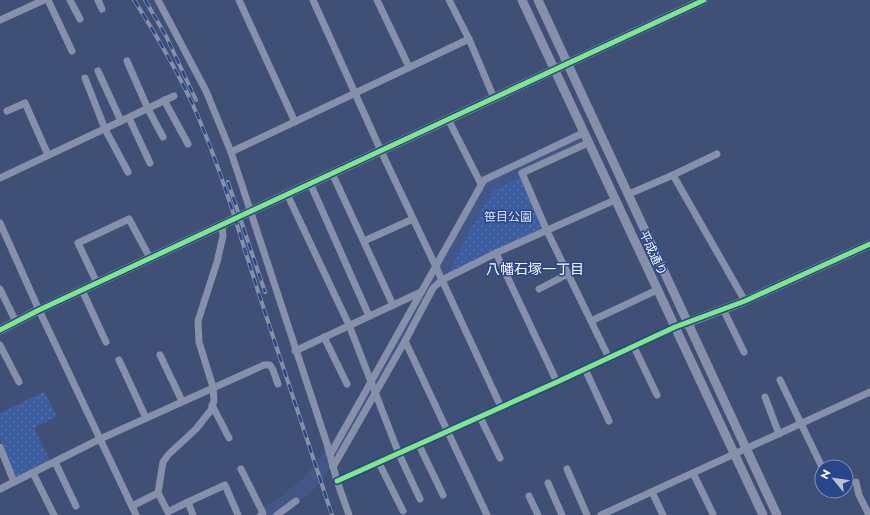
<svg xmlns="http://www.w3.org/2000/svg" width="870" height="515" font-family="Jost,'Noto Sans JP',sans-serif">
<defs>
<pattern id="grass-dots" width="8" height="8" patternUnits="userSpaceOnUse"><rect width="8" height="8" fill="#3d5da1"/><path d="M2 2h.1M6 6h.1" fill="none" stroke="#5a75af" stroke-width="1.8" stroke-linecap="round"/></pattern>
</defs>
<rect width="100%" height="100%" fill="#3f4f76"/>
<g fill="url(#grass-dots)">
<path d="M521 176 545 230 446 276 489 193Z"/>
<path d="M44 392 57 416 34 428 50 460 15 478 0 437V413Z"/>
</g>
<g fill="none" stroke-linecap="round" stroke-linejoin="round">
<path stroke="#425687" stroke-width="15" d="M267 515 309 484 340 443 397 346 487 185 577 139"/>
<g stroke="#8690a9" stroke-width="7">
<path d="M48 0 72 51"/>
<path d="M70 0 80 19"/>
<path d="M98 0 102 9"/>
<path d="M158 0 206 91 231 152 327 444 337 481 349 515"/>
<path d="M239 0 295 122"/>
<path d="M313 0 381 151 436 267 501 407"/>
<path d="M377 0 409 67"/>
<path d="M449 0 469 39 494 98"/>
<path d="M0 20 44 0"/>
<path d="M127 61 148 109 163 137"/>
<path d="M98 71 121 121"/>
<path d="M85 78 105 129 128 172"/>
<path d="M164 100 188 144"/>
<path d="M7 111 25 103 48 155"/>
<path d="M129 118 150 163"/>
<path d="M448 119 481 184"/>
<path d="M588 143 522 173 547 231 609 358"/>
<path d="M231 152 469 39"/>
<path d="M332 173 393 305"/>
<path d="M673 175 745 301"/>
<path d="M0 178 174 96"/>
<path d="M310 183 369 316"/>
<path d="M287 194 349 325 399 454 420 499"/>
<path d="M629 194 673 175 717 154"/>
<path d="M0 223 39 310 136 515"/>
<path d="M364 241 413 219"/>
<path d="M496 253 557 382"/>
<path d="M97 283 78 243 129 219 150 258"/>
<path d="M0 289 16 322"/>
<path d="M539 289 568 274"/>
<path d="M82 290 106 342"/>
<path d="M723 309 744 352"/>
<path d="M591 321 657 290"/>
<path d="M324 337 347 384"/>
<path d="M405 341 487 515"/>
<path d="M0 345 19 382"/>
<path d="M634 347 657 395"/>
<path d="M295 351 421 292"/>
<path d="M160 355 182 401"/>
<path d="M119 360 146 418"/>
<path d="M585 369 609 421"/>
<path d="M780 380 822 467"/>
<path d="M765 397 779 434"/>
<path d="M212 405 229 438"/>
<path d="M480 417 500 458"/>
<path d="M419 445 443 495"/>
<path d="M0 447 14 482"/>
<path d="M330 455 484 180 583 133"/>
<path d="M55 462 76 506"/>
<path d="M379 463 403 511"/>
<path d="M333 467 405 341 433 288 442 280 496 253 615 200"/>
<path d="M241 469 263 513 261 515"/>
<path d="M567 469 587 515"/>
<path d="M33 473 54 515"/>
<path d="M693 473 713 514"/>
<path d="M337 481 557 382 675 327"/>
<path d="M856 482 859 495 869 515"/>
<path d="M548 483 562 515"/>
<path d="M0 489 100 439 264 365H270L273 370 278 384"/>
<path d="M652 492 663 515"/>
<path d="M529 496 538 515"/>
<path d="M188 502 225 485 238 515"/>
<path d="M132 506 158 493"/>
<path d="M193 515 188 502 168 512 158 493 163 462 169 454 196 429 211 410 214 401 213 387 199 342 198 321 217 262 223 236 222 224"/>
<path d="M277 515 296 501"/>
<path d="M601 515 870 392"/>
</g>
<g stroke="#8690a9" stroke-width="9">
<path d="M522 0 763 515"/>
<path d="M538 0 777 515"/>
<path d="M684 324 745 301 870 244"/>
<path d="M0 330 39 310 704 0"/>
</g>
<defs>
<g id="rail">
<path d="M134 0C155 33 175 67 192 103 219 162 237 226 257 288 282 364 307 439 332 515"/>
<path d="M145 0 166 36 196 100"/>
<path d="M228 182 265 292"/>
</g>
</defs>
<use href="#rail" stroke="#8690a9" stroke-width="4"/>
<use href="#rail" stroke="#28468c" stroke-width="2.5" stroke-dasharray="8" stroke-linecap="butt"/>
<defs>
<g id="cycleway">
<path d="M0 330 39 310 704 0"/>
<path d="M337 481 557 382 675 327 745 301 870 244"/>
</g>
</defs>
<use href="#cycleway" stroke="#28468c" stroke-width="8"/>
<use href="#cycleway" stroke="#7ce984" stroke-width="5"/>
</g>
<g text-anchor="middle" stroke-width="3" stroke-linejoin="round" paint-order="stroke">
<g font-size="12" fill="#dbe4f8" stroke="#28468c">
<text x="508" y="221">笹目公園</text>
</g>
<g font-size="12" fill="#fff" stroke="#28468c">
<text transform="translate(653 253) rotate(65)" y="4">平成通り</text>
</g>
<g font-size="14" fill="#fff" stroke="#28468c">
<text x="535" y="274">八幡石塚一丁目</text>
</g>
</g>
<g transform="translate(834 479) rotate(299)"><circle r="19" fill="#28468c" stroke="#7e90ba"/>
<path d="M0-3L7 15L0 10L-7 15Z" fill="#bcc1cf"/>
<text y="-6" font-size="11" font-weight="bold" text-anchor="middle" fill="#ffffff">N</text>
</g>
</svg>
